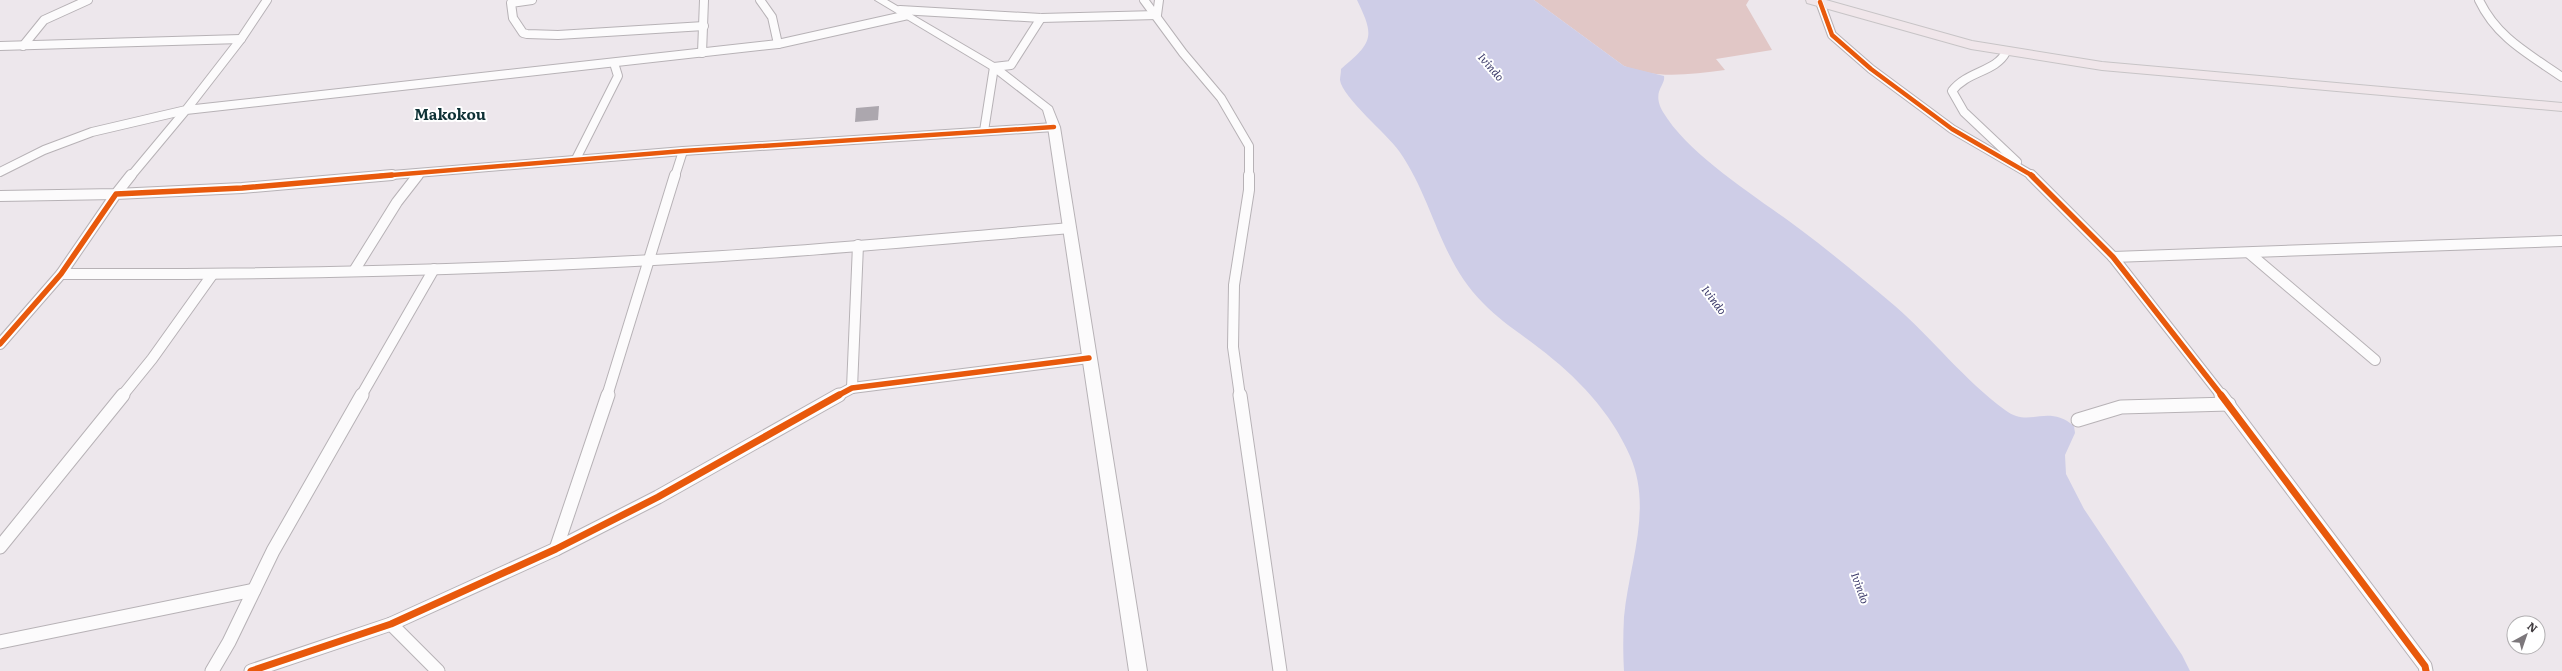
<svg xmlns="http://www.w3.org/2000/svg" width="2562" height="671" font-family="Literata,serif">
<rect width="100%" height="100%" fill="#ede7ec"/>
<path fill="#e1c7c6" d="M1534 0H1749L1746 5 1772 50 1716 59 1725 70C1690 74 1658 80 1624 66Z"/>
<path fill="#cecde7" d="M1357 0H1534L1624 66 1664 76C1666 86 1651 91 1663 112 1690 157 1759 198 1801 230 1833 254 1864 280 1895 306 1933 339 1964 380 2005 410 2030 429 2046 403 2074 426L2075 433 2065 455 2066 474 2084 509 2182 655 2190 671H1624C1623 654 1623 635 1624 617 1629 563 1653 509 1630 456 1611 412 1576 376 1539 348 1520 333 1500 321 1483 303 1439 259 1434 201 1399 151 1388 135 1342 97 1340 80 1340 77 1341 73 1341 69 1373 42 1375 37 1357 0Z"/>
<path fill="#aca7ae" d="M879 106 878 120 855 122 856 108Z"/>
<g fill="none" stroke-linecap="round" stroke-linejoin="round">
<defs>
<g id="minor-far2">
<path d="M532 0 511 3 513 18 523 33 527 34 558 35 704 26"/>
<path d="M760 0 772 17 778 44"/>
<path d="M1144 0 1183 53 1221 98 1249 146V176"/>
<path d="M2479 0C2497 38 2529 54 2562 77"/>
<path d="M1820 2 1832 35 1871 69 1952 129 2033 176"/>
<path d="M900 10 1041 18 1157 15 1159 0"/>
<path d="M0 46 241 39"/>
<path d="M23 46 44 20 88 0"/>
<path d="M2006 52C1996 72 1967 71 1952 91L1964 112 2017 162"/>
<path d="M702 53 704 0"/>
<path d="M984 131 994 67 1011 65 1041 18"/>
<path d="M576 159 618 76 614 63"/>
<path d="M0 172 44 150 92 132 186 110 241 39 267 0"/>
<path d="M131 176 186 110 778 44 908 15"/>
<path d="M380 176 683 151 1054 127"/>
<path d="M417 176 419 174"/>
<path d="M675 176 683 151"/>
</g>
<g id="minor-far1">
<path d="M2031 175 2113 257 2222 396"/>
<path d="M0 196 116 194 131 175"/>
<path d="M2249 253 2375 360"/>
<path d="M2113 257 2562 241"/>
<path d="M354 271 397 202 418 175"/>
<path d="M61 274C276 275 491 270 706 257 827 250 949 238 1070 228"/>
<path d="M0 344 61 274 116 194 242 188 392 175"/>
<path d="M852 388 858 245"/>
<path d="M122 396 152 359 212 275"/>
<path d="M361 396 434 269"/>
<path d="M607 396 675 175"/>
<path d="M837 396 852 388 1089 358"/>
<path d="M1240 396 1233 347 1234 285 1249 190V175"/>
</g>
<g id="minor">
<path d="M1240 395 1280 671"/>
<path d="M2221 395 2425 666 2426 671"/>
<path d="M2078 420 2121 407 2229 404"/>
<path d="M0 547 123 395"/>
<path d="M556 549 608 395"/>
<path d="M391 624 438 671"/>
<path d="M0 642 254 590"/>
<path d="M212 671 229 642 273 551 362 395"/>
<path d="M251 671 391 624 556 549 658 497 839 395"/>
</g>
<path id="tertiary" d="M875 0H887L998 65 1052 107 1060 127 1147 671H1129L1048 127 1043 110 990 69Z"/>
<path id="trunk" d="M1806 0H1826L1972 41 2102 62 2562 103V111L2102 70 1971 49 1807 3Z"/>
</defs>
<use href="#minor-far2" stroke="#b7b2b6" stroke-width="10"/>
<use href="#minor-far1" stroke="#b7b2b6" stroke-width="12"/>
<use href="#minor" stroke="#b7b2b6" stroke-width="15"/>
<use href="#tertiary" stroke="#b7b2b6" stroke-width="2"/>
<use href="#trunk" stroke="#c7c4c6" stroke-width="2"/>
<use href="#minor-far2" stroke="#fcfbfc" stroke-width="8"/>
<use href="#minor-far1" stroke="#fcfbfc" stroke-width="10"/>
<use href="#minor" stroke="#fcfbfc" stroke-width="13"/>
<use href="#tertiary" fill="#fcfbfc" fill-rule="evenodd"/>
<use href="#trunk" fill="#f0e6ea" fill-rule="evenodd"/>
<defs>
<g id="cycleway-far2">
<path d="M1820 2 1832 35 1871 69 1952 129 2033 176"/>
<path d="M380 176 683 151 1054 127"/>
</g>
<g id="cycleway-far1">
<path d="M2031 175 2113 257 2222 396"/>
<path d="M0 344 61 274 116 194 242 188 392 175"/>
<path d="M837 396 852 388 1089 358"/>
</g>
<g id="cycleway">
<path d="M2221 395 2425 666 2426 671"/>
<path d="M251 671 391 624 556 549 658 497 839 395"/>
</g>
</defs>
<use href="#cycleway-far2" stroke="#fff" stroke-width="6"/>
<use href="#cycleway-far1" stroke="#fff" stroke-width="8"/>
<use href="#cycleway" stroke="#fff" stroke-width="10"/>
<use href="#cycleway-far2" stroke="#e8590c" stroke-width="4.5"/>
<use href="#cycleway-far1" stroke="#e8590c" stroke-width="5.5"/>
<use href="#cycleway" stroke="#e8590c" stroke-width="7"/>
</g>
<g text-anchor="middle" stroke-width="4" stroke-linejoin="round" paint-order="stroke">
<g font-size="11" font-style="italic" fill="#3a3969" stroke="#fff">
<text transform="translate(1491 67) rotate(49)" y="4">Ivindo</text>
<text transform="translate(1714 300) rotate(53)" y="4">Ivindo</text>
<text transform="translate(1860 588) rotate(70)" y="4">Ivindo</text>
</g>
<g font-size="15" font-weight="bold" fill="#0f3236" stroke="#fff">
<text x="450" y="120">Makokou</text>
</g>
</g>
<g transform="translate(2526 635) rotate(40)"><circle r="19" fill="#ffffff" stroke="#b2b0b2"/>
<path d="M0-3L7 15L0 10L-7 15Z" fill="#7c777b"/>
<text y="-6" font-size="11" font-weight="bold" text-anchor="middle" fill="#3f3a3e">N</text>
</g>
</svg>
